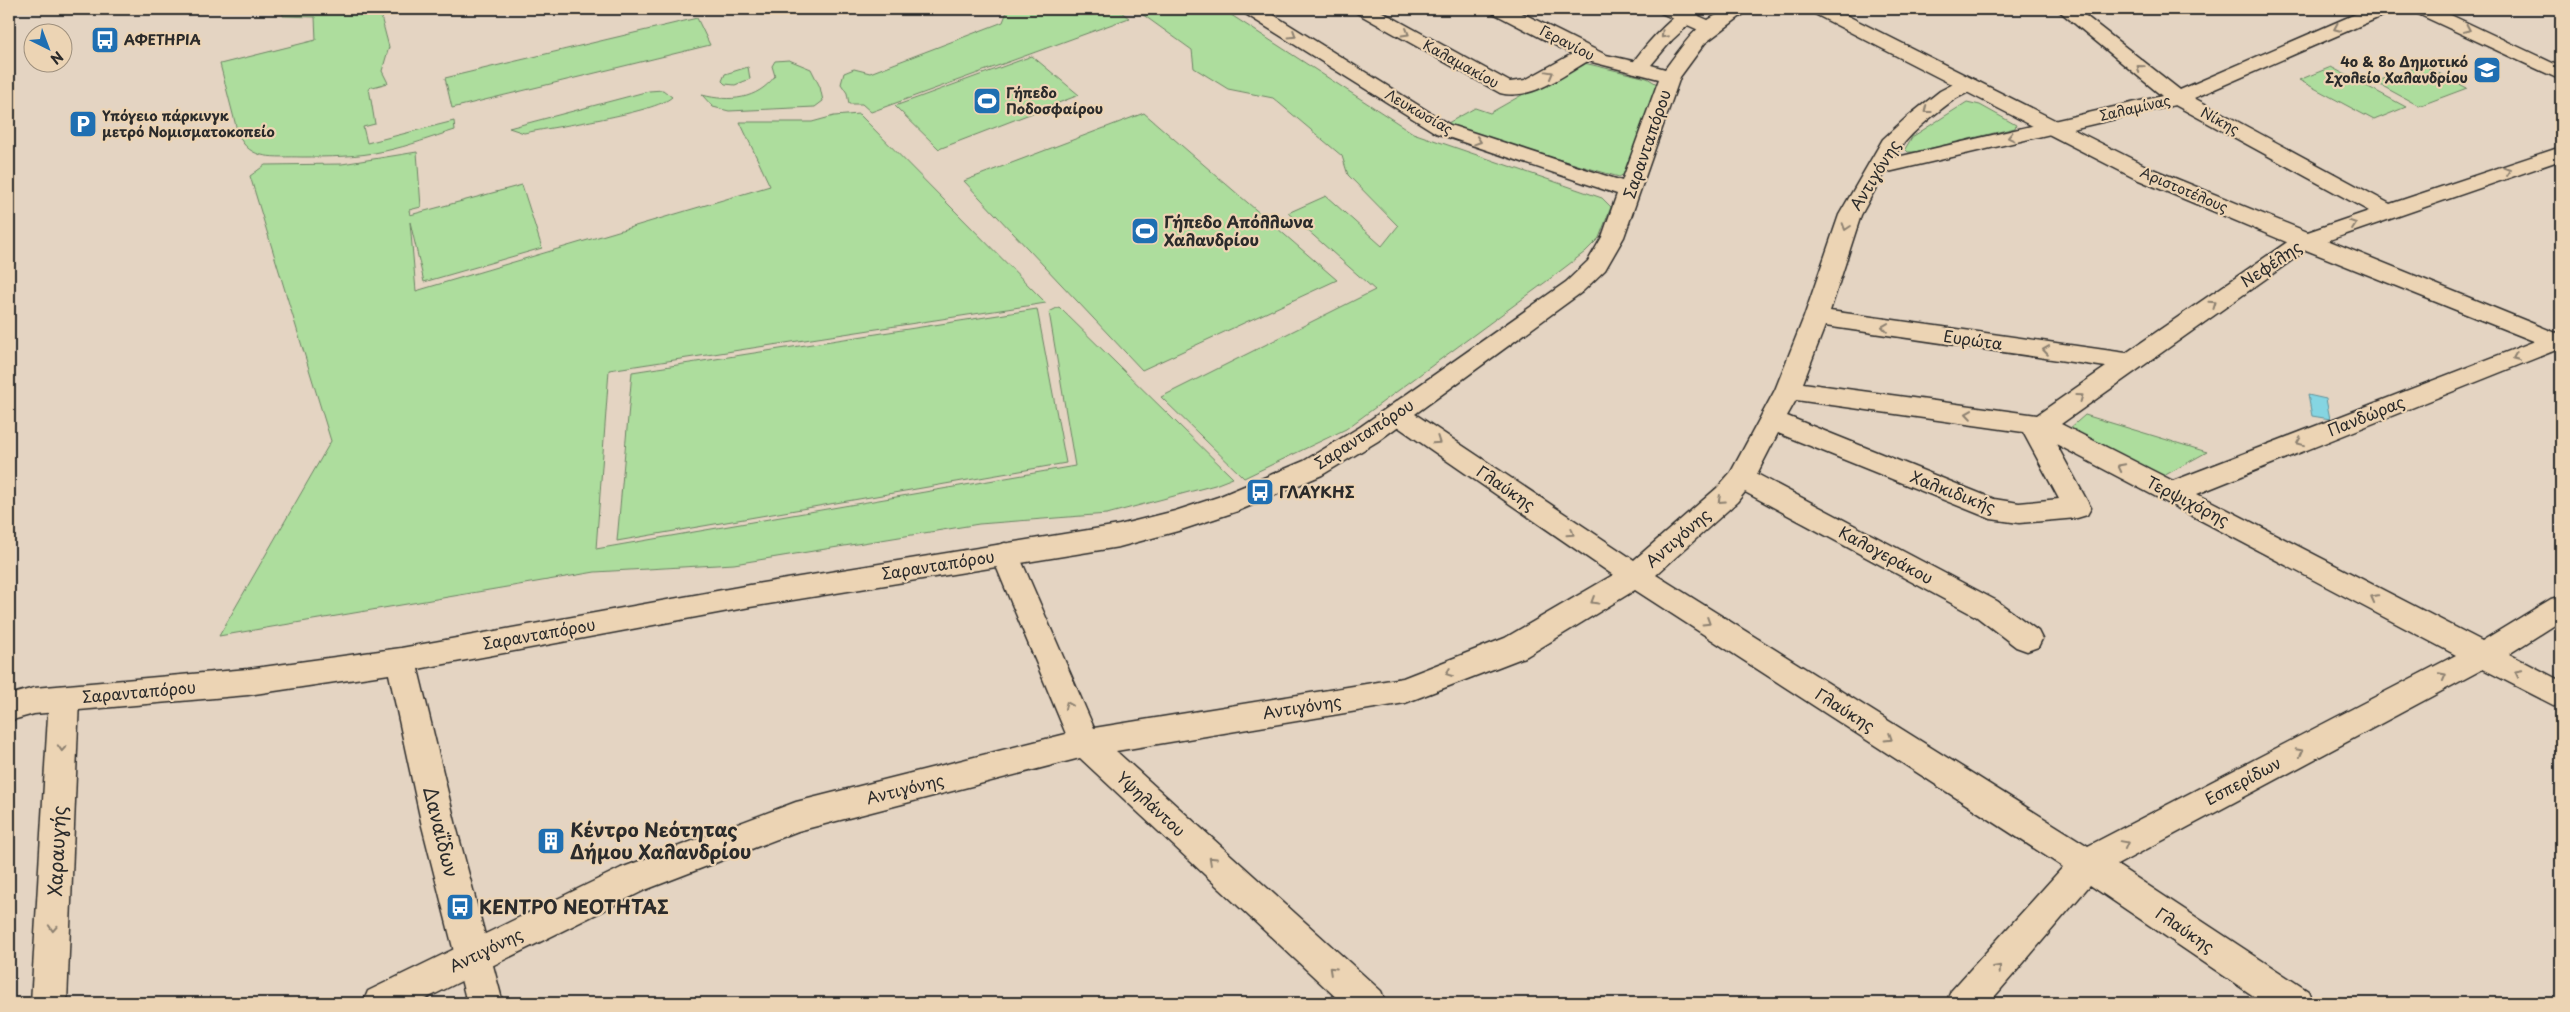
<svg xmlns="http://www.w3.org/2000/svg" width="2570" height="1012" font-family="'Playpen Sans',sans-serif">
<rect width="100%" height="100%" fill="#e4d4c2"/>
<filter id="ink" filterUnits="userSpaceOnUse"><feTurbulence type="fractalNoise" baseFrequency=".02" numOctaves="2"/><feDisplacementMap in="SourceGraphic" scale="10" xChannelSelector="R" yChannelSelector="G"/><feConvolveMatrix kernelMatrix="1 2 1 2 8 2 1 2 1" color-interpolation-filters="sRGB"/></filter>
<g filter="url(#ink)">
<g fill="#addd9d" stroke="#6c8464">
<path d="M282 9H379L389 47 382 71 388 83 369 88 375 124 363 127 367 143 454 121 455 130C432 137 409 146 385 151 357 157 329 157 301 157 275 156 250 162 238 134L220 64 316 40 315 17 283 16Z"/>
<path d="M1008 9H1117L1129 18 871 112 862 104H849L847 93 841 84 844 73 854 69 870 73 1003 22Z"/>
<path d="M1135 9H1222L1413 133 1602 198 1611 207 1599 238 1585 252 1551 278 1346 429 1244 478 1161 397 1375 290 1288 213 1326 196 1382 246 1398 226 1348 175 1342 156 1273 98 1228 89 1194 68 1192 50Z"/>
<path d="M697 18 710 45 452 108 445 78Z"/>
<path d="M1032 56 1079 95 939 149 895 106Z"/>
<path d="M789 60 811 69 820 87 823 101 815 107 729 111 713 107 702 95C730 102 757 100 775 76L772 66 775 61Z"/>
<path d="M1580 62 1647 78 1657 84 1628 172 1619 177 1461 131 1448 123 1475 108 1490 113Z"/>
<path d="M2423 65 2467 88 2419 106 2375 82Z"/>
<path d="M748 67 750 79 735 85 725 84 722 81 725 74Z"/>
<path d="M2331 67 2406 107 2374 120 2299 80Z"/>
<path d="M663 90 672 97C655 113 553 127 524 133L509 128 649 91Z"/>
<path d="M1967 102 1980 105 2016 125 2015 128 1915 152H1908L1905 149 1912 137Z"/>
<path d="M1144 113 1337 280 1142 370 964 181Z"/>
<path d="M859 114 1046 303 609 370 596 549 1075 466 1049 312 1059 307 1233 478 1215 485 1107 514 979 524 734 564 595 572 219 636 331 441 250 176 265 165 342 164 417 152 421 207 409 210 410 215 522 185 542 248 424 282 410 222 416 291 770 186 740 122H812L834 116Z"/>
<path d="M1037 309 1066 463 617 541 632 372Z"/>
<path d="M2085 415 2207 452 2160 478 2069 429Z"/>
</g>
<path fill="#85d5e2" stroke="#619199" d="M2308 395 2326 399 2330 419 2312 416Z"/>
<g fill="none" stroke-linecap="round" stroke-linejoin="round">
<defs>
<g id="street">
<path d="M1355 9H1377L1510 82 1525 80 1572 54 1493 13 1491 9H1514L1606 55 1646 64 1649 68 1646 72 1639 74 1588 61C1562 76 1531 101 1500 93L1357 13Z"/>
<path d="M1659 9H1683L1717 24 1720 28 1717 32H1703L1661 13Z"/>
<path d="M2057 9H2077L2180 90 2367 9H2391L2389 13 2194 98 2390 204 2561 147V160L2312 246 2061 424 2173 481 2561 331V348L2197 494 2482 641 2551 599 2561 596V621L2509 654 2561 681V709L2483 669 2117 865 2308 991 2313 1003H2264L2090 885 1989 1003H1946L1951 991 2063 867 1635 590 1527 656 1405 703 1116 751 1381 991 1386 1003H1342L1080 758 798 831 645 890 417 1003H363L368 991 621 868 796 802 1066 734 991 554 995 546 1005 543 1015 546 1094 728 1403 678 1505 638 1613 575 1388 420 1384 414 1388 408 1397 405 1406 408 1634 560 1717 488 1731 472 1775 390 1804 317 1839 215 1883 139 1906 118 1940 91 1961 80H1975L1978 84C1972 93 1960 95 1952 101 1931 117 1907 135 1893 158L2162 96ZM2175 105 2369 211 2296 236 2126 353 1830 311 1861 215 1884 173ZM1825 326 2106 367 2037 415 1803 383ZM1796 400 2023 432 2059 499 2019 503 1994 499 1787 416ZM1778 433 1991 519 2019 523 2077 518 2087 515 2091 508 2056 444 2456 655 2088 846 1656 575 1737 502 1745 492 1977 617 2016 647 2027 651 2038 647 2042 639 2038 631 1997 601 1757 474Z"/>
<path d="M64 686 75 690 79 699 67 1003H31L49 699 53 690Z"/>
</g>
<g id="secondary">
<path d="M1242 9H1264L1450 125 1622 181 1659 79 1632 72 1629 68C1645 45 1663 25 1685 9H1706L1672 40 1651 65 1665 69C1689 38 1707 6 1750 9L1705 43 1680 77 1624 237 1605 270 1582 292 1378 441 1322 475 1238 511 1178 531 1119 547 750 607 418 669 456 826 503 1003H467L422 826 389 674 248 695 34 714 9 721V695L34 688 248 669 401 648 750 585 1119 525 1175 511 1218 497 1304 461 1360 427 1566 282 1588 261 1602 237 1617 194 1436 133 1244 13Z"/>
<path d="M1811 9H1834L2150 168 2561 335V352L2296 246 2134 178 1813 13Z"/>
<path d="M2414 9H2438L2561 67V80L2416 13Z"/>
</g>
</defs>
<use href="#street" stroke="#2b2b2b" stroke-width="3"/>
<use href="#secondary" stroke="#2b2b2b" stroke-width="3"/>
<use href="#street" fill="#ecd4b4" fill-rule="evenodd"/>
<use href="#secondary" fill="#ecd4b4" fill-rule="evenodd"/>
</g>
<defs><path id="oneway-chevron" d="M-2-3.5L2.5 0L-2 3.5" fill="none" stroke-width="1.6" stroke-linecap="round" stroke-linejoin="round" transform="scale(1.25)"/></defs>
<g stroke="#8c8070">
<use href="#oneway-chevron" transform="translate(2337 28) rotate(156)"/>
<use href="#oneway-chevron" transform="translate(2467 29) rotate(25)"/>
<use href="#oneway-chevron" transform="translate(1406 33) rotate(30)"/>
<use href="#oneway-chevron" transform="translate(1293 35) rotate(32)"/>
<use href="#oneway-chevron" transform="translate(1664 35) rotate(134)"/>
<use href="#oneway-chevron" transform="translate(2140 68) rotate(-141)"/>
<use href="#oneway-chevron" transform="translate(1550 74) rotate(-29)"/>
<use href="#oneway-chevron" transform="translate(1927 110) rotate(142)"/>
<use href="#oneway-chevron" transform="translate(2011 137) rotate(167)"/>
<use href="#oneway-chevron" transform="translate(1478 141) rotate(18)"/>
<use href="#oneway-chevron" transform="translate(2507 171) rotate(-19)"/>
<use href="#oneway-chevron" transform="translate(2353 224) rotate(-19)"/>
<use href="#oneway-chevron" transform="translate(1846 227) rotate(108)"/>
<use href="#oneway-chevron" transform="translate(2213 304) rotate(-35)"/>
<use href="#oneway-chevron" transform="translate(1885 327) rotate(-172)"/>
<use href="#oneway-chevron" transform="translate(2046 350) rotate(-172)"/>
<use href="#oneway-chevron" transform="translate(2516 357) rotate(158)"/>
<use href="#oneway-chevron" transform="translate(2080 397) rotate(-36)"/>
<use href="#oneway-chevron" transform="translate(1969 414) rotate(-172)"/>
<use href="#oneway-chevron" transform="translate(1437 441) rotate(34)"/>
<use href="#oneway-chevron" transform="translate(2300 442) rotate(158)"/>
<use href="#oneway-chevron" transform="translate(2121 467) rotate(-153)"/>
<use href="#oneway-chevron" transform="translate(1721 500) rotate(138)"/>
<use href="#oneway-chevron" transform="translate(1571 533) rotate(34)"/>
<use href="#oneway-chevron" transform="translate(2374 598) rotate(-152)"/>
<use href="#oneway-chevron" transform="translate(1594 601) rotate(149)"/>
<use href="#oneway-chevron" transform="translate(1707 622) rotate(32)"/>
<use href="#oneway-chevron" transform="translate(1449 673) rotate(159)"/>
<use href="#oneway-chevron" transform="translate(2518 673) rotate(-153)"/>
<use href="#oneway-chevron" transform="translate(2443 676) rotate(-28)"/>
<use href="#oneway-chevron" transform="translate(1068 705) rotate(-113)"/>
<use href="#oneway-chevron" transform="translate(1889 738) rotate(32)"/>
<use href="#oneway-chevron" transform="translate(62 748) rotate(93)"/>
<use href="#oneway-chevron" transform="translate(2300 752) rotate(-28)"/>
<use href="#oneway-chevron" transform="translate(2125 844) rotate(-28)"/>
<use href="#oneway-chevron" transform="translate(1212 860) rotate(-137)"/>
<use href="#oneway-chevron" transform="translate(53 928) rotate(93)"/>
<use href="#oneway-chevron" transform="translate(1998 968) rotate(-49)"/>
<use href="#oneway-chevron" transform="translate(1332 970) rotate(-137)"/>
</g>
</g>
<defs>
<symbol id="bus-square" viewBox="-11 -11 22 22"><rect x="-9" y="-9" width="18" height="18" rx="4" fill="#1f6fb2" stroke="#ecd4b4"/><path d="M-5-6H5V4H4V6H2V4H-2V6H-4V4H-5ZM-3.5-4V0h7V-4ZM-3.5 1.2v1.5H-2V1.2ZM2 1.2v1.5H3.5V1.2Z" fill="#fff"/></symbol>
<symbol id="school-square" viewBox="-11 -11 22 22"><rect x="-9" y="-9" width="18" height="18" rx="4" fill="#1f6fb2" stroke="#ecd4b4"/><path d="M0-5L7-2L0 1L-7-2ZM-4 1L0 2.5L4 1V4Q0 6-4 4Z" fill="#fff"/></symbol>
<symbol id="stadium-square" viewBox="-11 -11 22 22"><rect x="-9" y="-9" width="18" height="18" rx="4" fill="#1f6fb2" stroke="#ecd4b4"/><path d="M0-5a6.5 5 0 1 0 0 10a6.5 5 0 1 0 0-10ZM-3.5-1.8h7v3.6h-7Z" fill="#fff"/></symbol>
<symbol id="parking-square" viewBox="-11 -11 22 22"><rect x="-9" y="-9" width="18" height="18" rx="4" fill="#1f6fb2" stroke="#ecd4b4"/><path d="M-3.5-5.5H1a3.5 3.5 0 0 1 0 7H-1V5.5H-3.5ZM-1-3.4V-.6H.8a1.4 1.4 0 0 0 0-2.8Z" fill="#fff"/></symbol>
<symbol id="building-square" viewBox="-11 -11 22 22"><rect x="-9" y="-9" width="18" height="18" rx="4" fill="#1f6fb2" stroke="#ecd4b4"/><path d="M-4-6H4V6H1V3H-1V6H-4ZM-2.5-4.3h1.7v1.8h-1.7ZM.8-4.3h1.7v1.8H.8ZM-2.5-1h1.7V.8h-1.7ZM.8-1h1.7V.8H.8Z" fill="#fff"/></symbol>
</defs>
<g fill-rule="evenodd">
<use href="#bus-square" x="89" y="24" width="32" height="32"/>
<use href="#school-square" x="2471" y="54" width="32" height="32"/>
<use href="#stadium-square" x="971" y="85" width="32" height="32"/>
<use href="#parking-square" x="67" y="108" width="32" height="32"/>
<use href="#stadium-square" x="1129" y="215" width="32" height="32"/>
<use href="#bus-square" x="1244" y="476" width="32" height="32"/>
<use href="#building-square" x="535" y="825" width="32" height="32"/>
<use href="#bus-square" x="444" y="891" width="32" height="32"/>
</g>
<g text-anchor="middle" stroke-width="4.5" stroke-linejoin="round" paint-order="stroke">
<g font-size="14" font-weight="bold" fill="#2b2b2b" stroke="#ecd4b4" text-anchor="start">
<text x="124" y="45">ΑΦΕΤΗΡΙΑ</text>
<text x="2468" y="67" text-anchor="end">4ο &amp; 8ο Δημοτικό<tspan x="2468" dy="16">Σχολείο Χαλανδρίου</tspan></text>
<text x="1006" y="98">Γήπεδο<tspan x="1006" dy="16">Ποδοσφαίρου</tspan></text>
<text x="102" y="121">Υπόγειο πάρκινγκ<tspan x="102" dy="16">μετρό Νομισματοκοπείο</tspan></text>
</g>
<g font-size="14" fill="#2b2b2b" stroke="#ecd4b4">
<text transform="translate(1567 43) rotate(27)" y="5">Γερανίου</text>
<text transform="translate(1461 64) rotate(29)" y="5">Καλαμακίου</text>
<text transform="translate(2135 108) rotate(-13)" y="5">Σαλαμίνας</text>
<text transform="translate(1419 112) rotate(30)" y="5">Λευκωσίας</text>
<text transform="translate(2220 121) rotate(28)" y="5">Νίκης</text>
<text transform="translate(2184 190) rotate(23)" y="5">Αριστοτέλους</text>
</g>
<g font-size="16" fill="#2b2b2b" stroke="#ecd4b4">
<text transform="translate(1647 144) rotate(-71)" y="6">Σαρανταπόρου</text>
<text transform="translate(1875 175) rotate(-58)" y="6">Αντιγόνης</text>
<text transform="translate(2271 264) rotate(-34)" y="6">Νεφέλης</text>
<text transform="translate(1973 340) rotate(8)" y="6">Ευρώτα</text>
<text transform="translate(2366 416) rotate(-22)" y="6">Πανδώρας</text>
<text transform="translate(1364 434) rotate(-33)" y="6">Σαρανταπόρου</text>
<text transform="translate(1506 488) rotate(34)" y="6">Γλαύκης</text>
<text transform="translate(1953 492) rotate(21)" y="6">Χαλκιδικής</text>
<text transform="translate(2188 501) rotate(27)" y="6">Τερψιχόρης</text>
<text transform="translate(1678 538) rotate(-41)" y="6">Αντιγόνης</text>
<text transform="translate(1886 555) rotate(28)" y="6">Καλογεράκου</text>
<text transform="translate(938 565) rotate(-9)" y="6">Σαρανταπόρου</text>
<text transform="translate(539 634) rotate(-10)" y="6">Σαρανταπόρου</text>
<text transform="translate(139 692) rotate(-5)" y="6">Σαρανταπόρου</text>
<text transform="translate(1302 707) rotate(-9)" y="6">Αντιγόνης</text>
<text transform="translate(1845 710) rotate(32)" y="6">Γλαύκης</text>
<text transform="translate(2243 781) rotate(-28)" y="6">Εσπερίδων</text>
<text transform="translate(905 789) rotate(-14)" y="6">Αντιγόνης</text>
<text transform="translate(1151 804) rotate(43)" y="6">Υψηλάντου</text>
<text transform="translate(2185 930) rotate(34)" y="6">Γλαύκης</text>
<text transform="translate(486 950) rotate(-26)" y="6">Αντιγόνης</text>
</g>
<g font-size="16" font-weight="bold" fill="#2b2b2b" stroke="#ecd4b4" text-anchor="start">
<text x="1164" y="228">Γήπεδο Απόλλωνα<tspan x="1164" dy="18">Χαλανδρίου</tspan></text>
<text x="1279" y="498">ΓΛΑΥΚΗΣ</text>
</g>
<g font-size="19" font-weight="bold" fill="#2b2b2b" stroke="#ecd4b4" text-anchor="start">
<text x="570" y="837">Κέντρο Νεότητας<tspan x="570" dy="22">Δήμου Χαλανδρίου</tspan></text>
<text x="479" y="914">ΚΕΝΤΡΟ ΝΕΟΤΗΤΑΣ</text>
</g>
<g font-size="19" fill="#2b2b2b" stroke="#ecd4b4">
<text transform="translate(441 832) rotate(76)" y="7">Δαναΐδων</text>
<text transform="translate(57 851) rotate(-87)" y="7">Χαραυγής</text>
</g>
</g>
<rect width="2570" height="1012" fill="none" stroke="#ecd4b4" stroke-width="30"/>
<rect x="15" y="15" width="2540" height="982" fill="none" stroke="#2b2b2b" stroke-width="2" filter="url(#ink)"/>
<g transform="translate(48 48) rotate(138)"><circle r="24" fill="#ecd4b4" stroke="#9f907d"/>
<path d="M0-4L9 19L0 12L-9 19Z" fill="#1f6fb2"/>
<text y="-8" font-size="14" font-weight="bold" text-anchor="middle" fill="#2b2b2b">N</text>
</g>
</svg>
